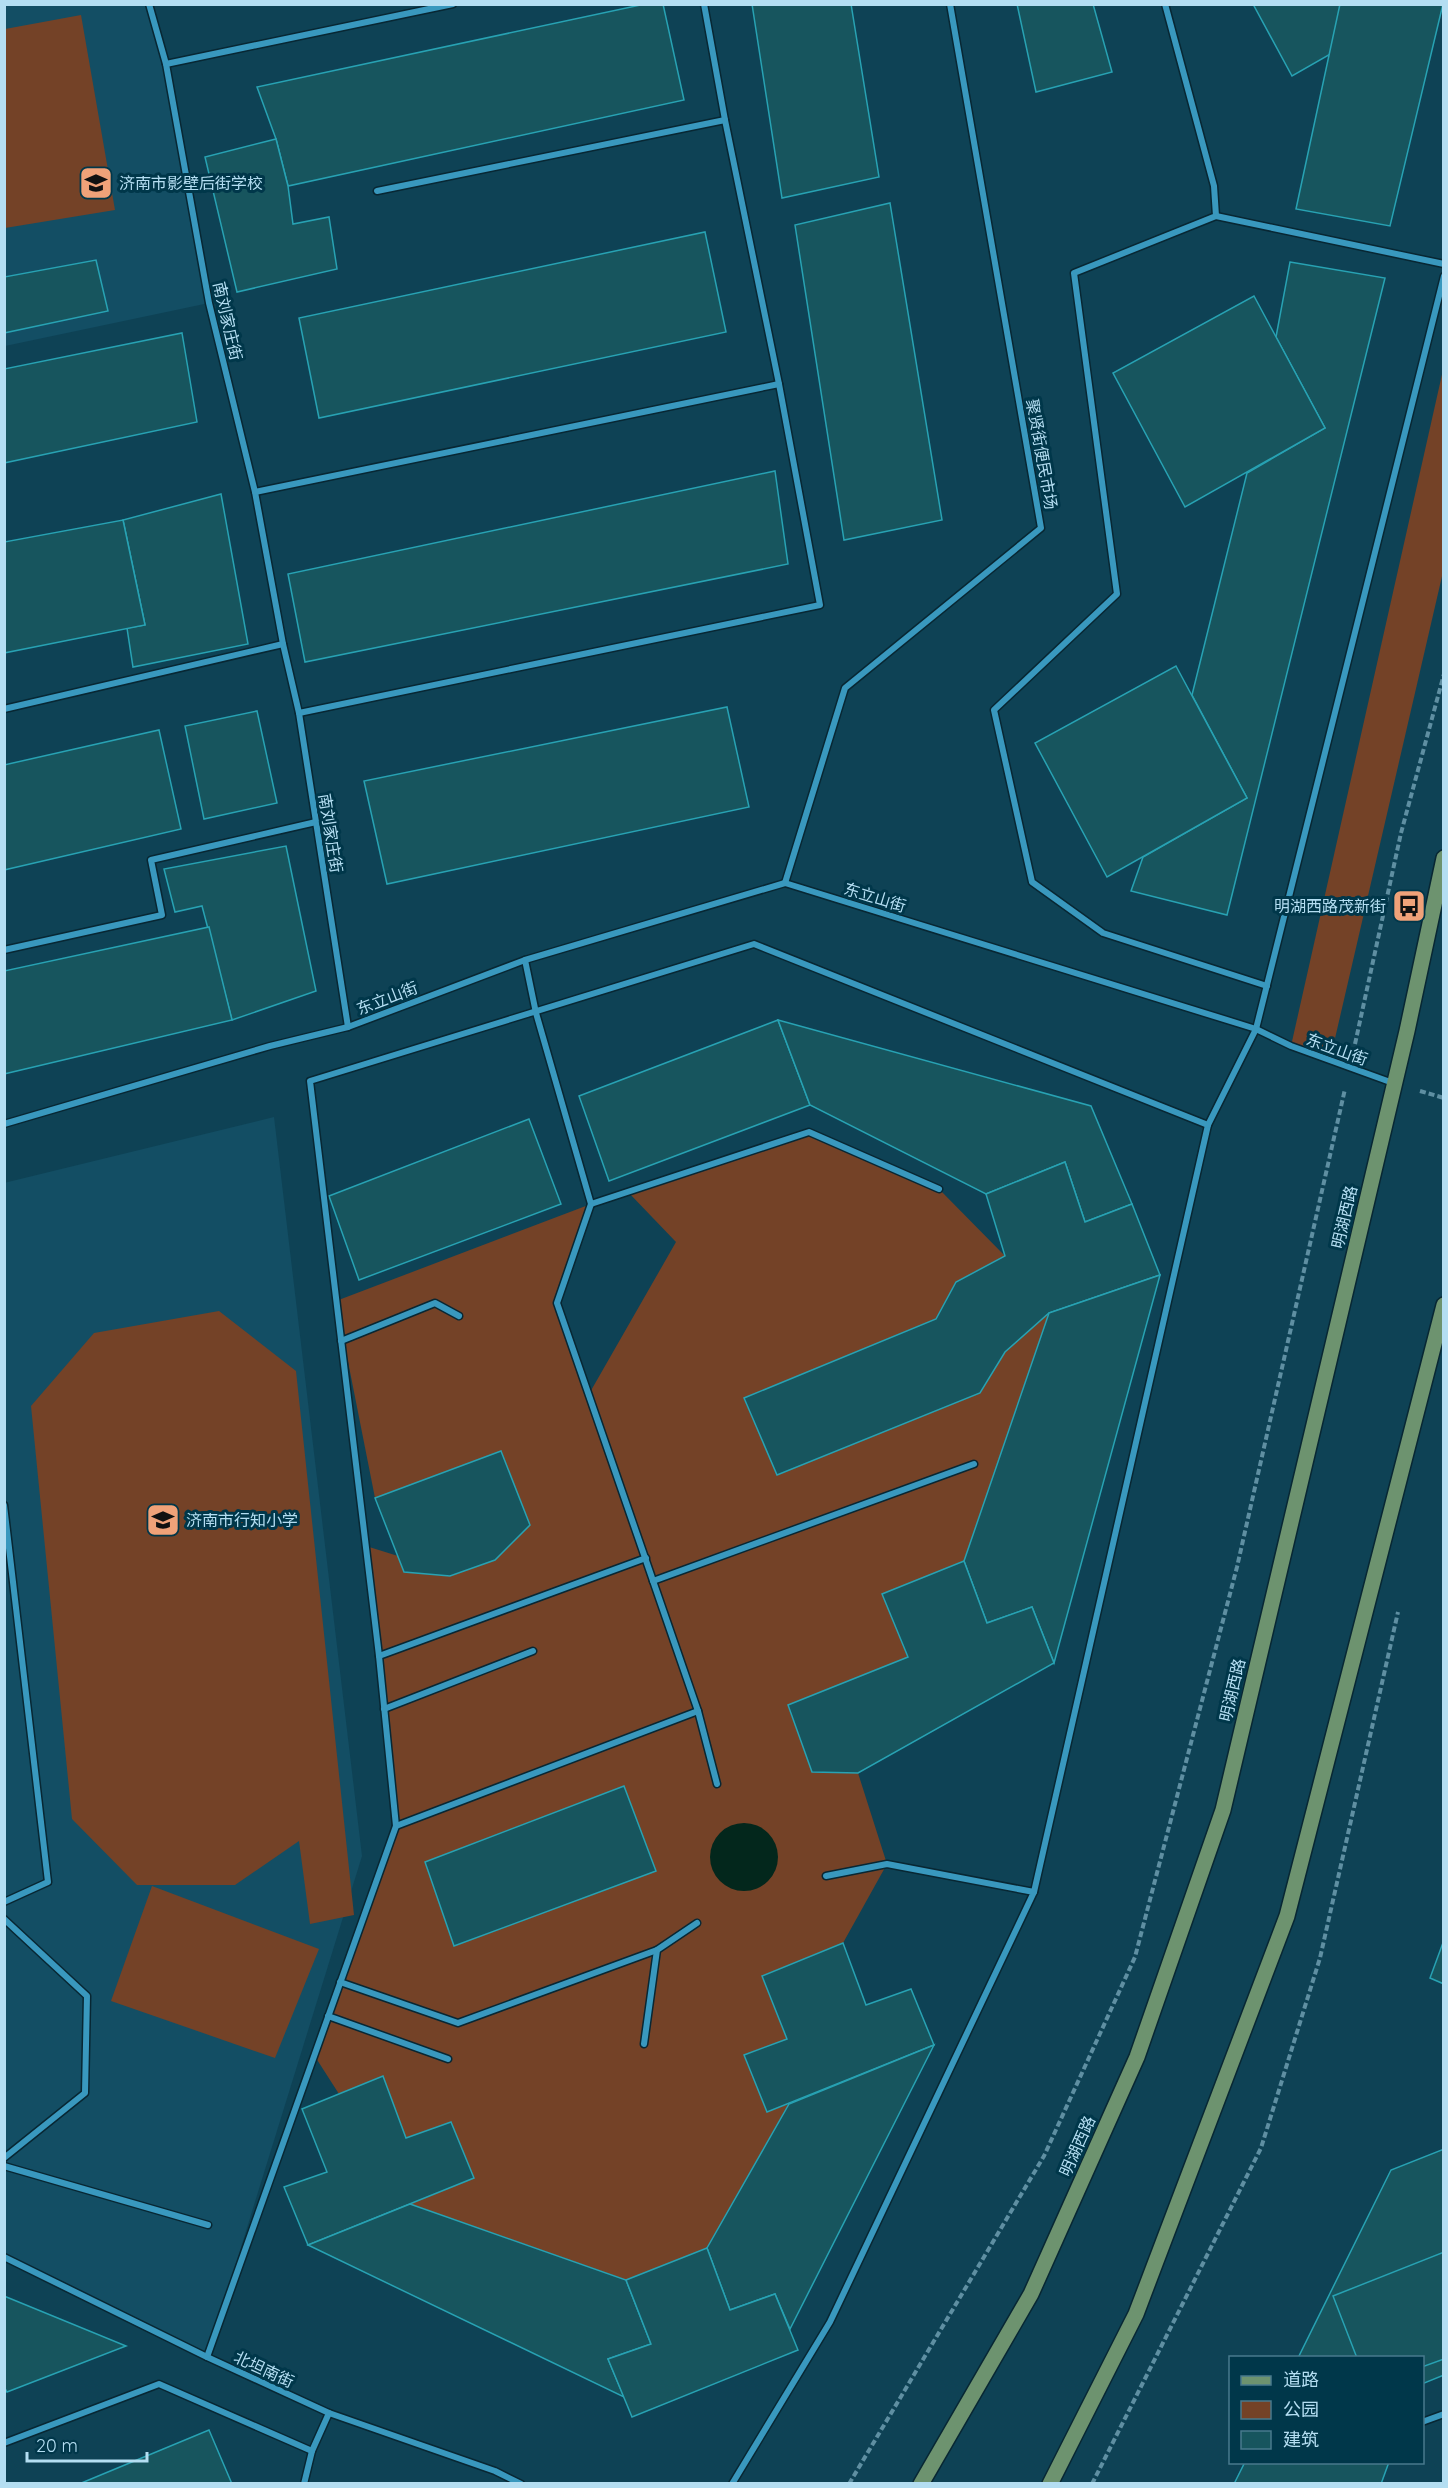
<svg xmlns="http://www.w3.org/2000/svg" width="1448" height="2488" font-family="Quicksand,'Noto Sans SC',sans-serif">
<rect width="100%" height="100%" fill="#0e4255"/>
<g fill="#134e64">
<path d="M11 4 149 5 166 64 209 303 5 346 4 6Z"/>
<path d="M274 1117 362 1856 207 2357 5 2257 4 1183Z"/>
</g>
<g fill="#744227">
<path d="M81 15 115 210 5 228V29Z"/>
<path d="M1443 370V572L1330 1060 1291 1046Z"/>
<path d="M809 1132 939 1189 1005 1256 956 1282 936 1319 744 1399 777 1474 1005 1352 1049 1313 964 1561 883 1594 908 1657 788 1706 812 1772 858 1773 887 1864 843 1943 762 1976 787 2039 744 2055 767 2112 789 2104 707 2248 626 2280 410 2204 474 2178 451 2122 406 2138 383 2076 339 2094 314 2055 396 1826 366 1546 398 1556 404 1572 450 1576 495 1560 530 1525 500 1452 375 1498 336 1301 591 1204 557 1303 589 1394 676 1242 628 1192Z"/>
<path d="M219 1311 296 1371 354 1915 310 1924 299 1841 235 1885H137L72 1819 31 1406 94 1333Z"/>
<path d="M152 1886 319 1949 275 2058 111 2001Z"/>
</g>
<circle fill="#03271c" cx="744" cy="1857" r="34"/>
<g fill="#17555e" stroke="#28a2b3" stroke-width="1.5">
<path d="M645 4H663L684 100 288 186 276 139 257 87Z"/>
<path d="M752 4H851L879 177 782 198Z"/>
<path d="M1017 4H1093L1112 72 1036 92Z"/>
<path d="M1253 4H1418L1292 76Z"/>
<path d="M1340 4H1443L1390 226 1296 209Z"/>
<path d="M276 139 288 186 293 224 329 217 337 269 237 292 205 157Z"/>
<path d="M890 203 942 520 844 540 795 225Z"/>
<path d="M705 232 726 332 319 418 299 318Z"/>
<path d="M96 260 108 311 4 333V277Z"/>
<path d="M1290 262 1385 278 1227 915 1131 891 1143 857 1247 798 1192 695 1247 473 1325 428 1276 337Z"/>
<path d="M1254 296 1325 428 1185 507 1113 373Z"/>
<path d="M182 333 197 422 4 463V369Z"/>
<path d="M775 471 788 564 305 662 288 574Z"/>
<path d="M221 494 248 644 133 667 127 628 145 625 123 520Z"/>
<path d="M123 520 145 625 4 653V542Z"/>
<path d="M1176 666 1247 798 1107 877 1035 743Z"/>
<path d="M727 707 749 807 387 884 364 781Z"/>
<path d="M257 711 277 803 204 819 185 726Z"/>
<path d="M159 730 181 829 4 870V765Z"/>
<path d="M286 846 316 991 232 1020 202 906 175 912 164 869Z"/>
<path d="M209 927 232 1020 4 1074V971Z"/>
<path d="M778 1020 810 1105 609 1181 579 1096Z"/>
<path d="M778 1020 1091 1106 1132 1204 1085 1222 1065 1162 986 1194 810 1105Z"/>
<path d="M529 1119 561 1204 359 1280 329 1196Z"/>
<path d="M1065 1162 1085 1222 1132 1204 1160 1275 1049 1313 1005 1352 980 1393 777 1475 744 1398 936 1319 956 1282 1005 1256 986 1194Z"/>
<path d="M1160 1275 1054 1663 1032 1607 987 1623 964 1561 1049 1313Z"/>
<path d="M501 1451 530 1525 495 1560 450 1576 404 1572 375 1498Z"/>
<path d="M964 1561 987 1623 1032 1607 1054 1663 858 1773 812 1772 788 1705 908 1657 882 1594Z"/>
<path d="M624 1786 656 1871 454 1946 425 1862Z"/>
<path d="M1444 1940V1984L1430 1978Z"/>
<path d="M843 1943 866 2005 911 1989 934 2045 767 2112 744 2055 787 2039 762 1976Z"/>
<path d="M934 2045 790 2329 775 2294 730 2310 707 2248 789 2104Z"/>
<path d="M383 2076 406 2138 451 2122 474 2178 308 2245 284 2187 327 2172 302 2109Z"/>
<path d="M1444 2149V2375L1422 2384V2358H1298L1391 2170Z"/>
<path d="M410 2204 626 2280 651 2344 608 2359 624 2397 308 2245Z"/>
<path d="M707 2248 730 2310 775 2294 798 2350 632 2417 608 2359 651 2344 626 2280Z"/>
<path d="M1444 2252V2359L1422 2367V2358H1357L1333 2296Z"/>
<path d="M4 2296 126 2346 7 2392 4 2387Z"/>
<path d="M209 2430 232 2484H79Z"/>
<path d="M1245 2462H1389L1381 2484H1234Z"/>
</g>
<g fill="none" stroke-linecap="round" stroke-linejoin="round">
<defs>
<g id="street">
<path d="M149 4 166 64 209 303 255 492 283 644 299 713 348 1027"/>
<path d="M1165 4 1214 186 1216 216 1074 273 1117 594 994 710 1032 882 1103 933 1267 986"/>
<path d="M166 64 453 4"/>
<path d="M377 191 725 120"/>
<path d="M1216 216 1444 264"/>
<path d="M255 492 779 384"/>
<path d="M4 709 283 644"/>
<path d="M299 713 820 605 779 384 725 120 704 4"/>
<path d="M785 883 845 688 1041 528 950 4"/>
<path d="M4 950 162 915 151 860 316 822"/>
<path d="M525 960 536 1013 591 1204 557 1303 698 1711 717 1784"/>
<path d="M4 1124 270 1046 348 1027 525 960 785 883 1256 1029 1291 1046 1393 1083"/>
<path d="M591 1204 809 1132 939 1189"/>
<path d="M341 1341 435 1303 459 1316"/>
<path d="M4 1505 48 1882 4 1902"/>
<path d="M653 1581 974 1464"/>
<path d="M379 1656 646 1558"/>
<path d="M384 1709 533 1651"/>
<path d="M396 1826 698 1711"/>
<path d="M1034 1892 1208 1125 1256 1029 1444 276"/>
<path d="M4 1919 87 1996 85 2093 4 2158"/>
<path d="M340 1982 458 2023 657 1950"/>
<path d="M328 2016 448 2059"/>
<path d="M644 2044 657 1950 697 1923"/>
<path d="M4 2166 208 2225"/>
<path d="M4 2257 207 2357 329 2413 495 2471 521 2484"/>
<path d="M207 2357 396 1826 379 1656 310 1081 754 944 1208 1125"/>
<path d="M1422 2422 1444 2414"/>
<path d="M4 2443 159 2384 312 2451"/>
<path d="M304 2484 312 2451 329 2413"/>
<path d="M732 2484 830 2322 1034 1892 887 1864 826 1876"/>
</g>
<g id="primary">
<path d="M921 2484 1031 2294 1137 2057 1223 1810 1407 1031 1444 858"/>
<path d="M1050 2484 1136 2314 1287 1916 1444 1305"/>
</g>
</defs>
<use href="#street" stroke="#082733" stroke-width="9"/>
<use href="#primary" stroke="#082733" stroke-width="18"/>
<g stroke="#5f8fa2" stroke-width="4" stroke-dasharray="6 3" stroke-linecap="butt">
<path d="M1355 1044 1401 833 1444 674"/>
<path d="M1420 1091 1444 1098"/>
<path d="M849 2484 1044 2156 1135 1957 1237 1567 1345 1089"/>
<path d="M1092 2484 1261 2148 1320 1958 1398 1612"/>
</g>
<use href="#street" stroke="#3998be" stroke-width="6"/>
<use href="#primary" stroke="#6d936f" stroke-width="15"/>
</g>
<defs>
<symbol id="school-square" viewBox="-11 -11 22 22"><rect x="-9" y="-9" width="18" height="18" rx="4" fill="#f0a279" stroke="#00374a"/><path d="M0-5L7-2L0 1L-7-2ZM-4 1L0 2.5L4 1V4Q0 6-4 4Z" fill="#111"/></symbol>
<symbol id="bus-square" viewBox="-11 -11 22 22"><rect x="-9" y="-9" width="18" height="18" rx="4" fill="#f0a279" stroke="#00374a"/><path d="M-5-6H5V4H4V6H2V4H-2V6H-4V4H-5ZM-3.5-4V0h7V-4ZM-3.5 1.2v1.5H-2V1.2ZM2 1.2v1.5H3.5V1.2Z" fill="#111"/></symbol>
</defs>
<g fill-rule="evenodd">
<use href="#school-square" x="77" y="164" width="38" height="38"/>
<use href="#bus-square" x="1390" y="887" width="38" height="38"/>
<use href="#school-square" x="144" y="1501" width="38" height="38"/>
</g>
<g text-anchor="middle" stroke-width="6" stroke-linejoin="round" paint-order="stroke">
<g font-size="16" fill="#b4def2" stroke="#00374a" text-anchor="start">
<text x="119" y="189">济南市影壁后街学校</text>
<text x="1386" y="912" text-anchor="end">明湖西路茂新街</text>
<text x="186" y="1526">济南市行知小学</text>
</g>
<g font-size="16" fill="#b4def2" stroke="#00374a">
<text transform="translate(228 321) rotate(77)" y="6">南刘家庄街</text>
<text transform="translate(1042 454) rotate(80)" y="6">聚贤街便民市场</text>
<text transform="translate(331 833) rotate(81)" y="6">南刘家庄街</text>
<text transform="translate(875 897) rotate(17)" y="6">东立山街</text>
<text transform="translate(387 998) rotate(-21)" y="6">东立山街</text>
<text transform="translate(1337 1049) rotate(20)" y="6">东立山街</text>
<text transform="translate(1344 1217) rotate(-77)" y="6">明湖西路</text>
<text transform="translate(1232 1690) rotate(-77)" y="6">明湖西路</text>
<text transform="translate(1077 2146) rotate(-66)" y="6">明湖西路</text>
<text transform="translate(264 2369) rotate(25)" y="6">北坦南街</text>
</g>
</g>
<rect width="1448" height="2488" fill="none" stroke="#b4def2" stroke-width="12"/>
<rect x="1229" y="2356" width="195" height="108" fill="#00374a" stroke="#487a8d" stroke-width="1.5"/>
<rect x="1241" y="2376" width="30" height="9" fill="#6d936f" stroke="#487a8d" stroke-width="1.5"/>
<text x="1283" y="2386" font-size="18" fill="#b4def2">道路</text>
<rect x="1241" y="2401" width="30" height="18" fill="#744227" stroke="#487a8d" stroke-width="1.5"/>
<text x="1283" y="2416" font-size="18" fill="#b4def2">公园</text>
<rect x="1241" y="2431" width="30" height="18" fill="#17555e" stroke="#487a8d" stroke-width="1.5"/>
<text x="1283" y="2446" font-size="18" fill="#b4def2">建筑</text>
<path d="M27 2452v9h120v-9" fill="none" stroke="#b4def2" stroke-width="3"/>
<text x="36" y="2452" font-size="18" fill="#b4def2" stroke="#00374a" stroke-width="4.5" paint-order="stroke">20 m</text>
</svg>
